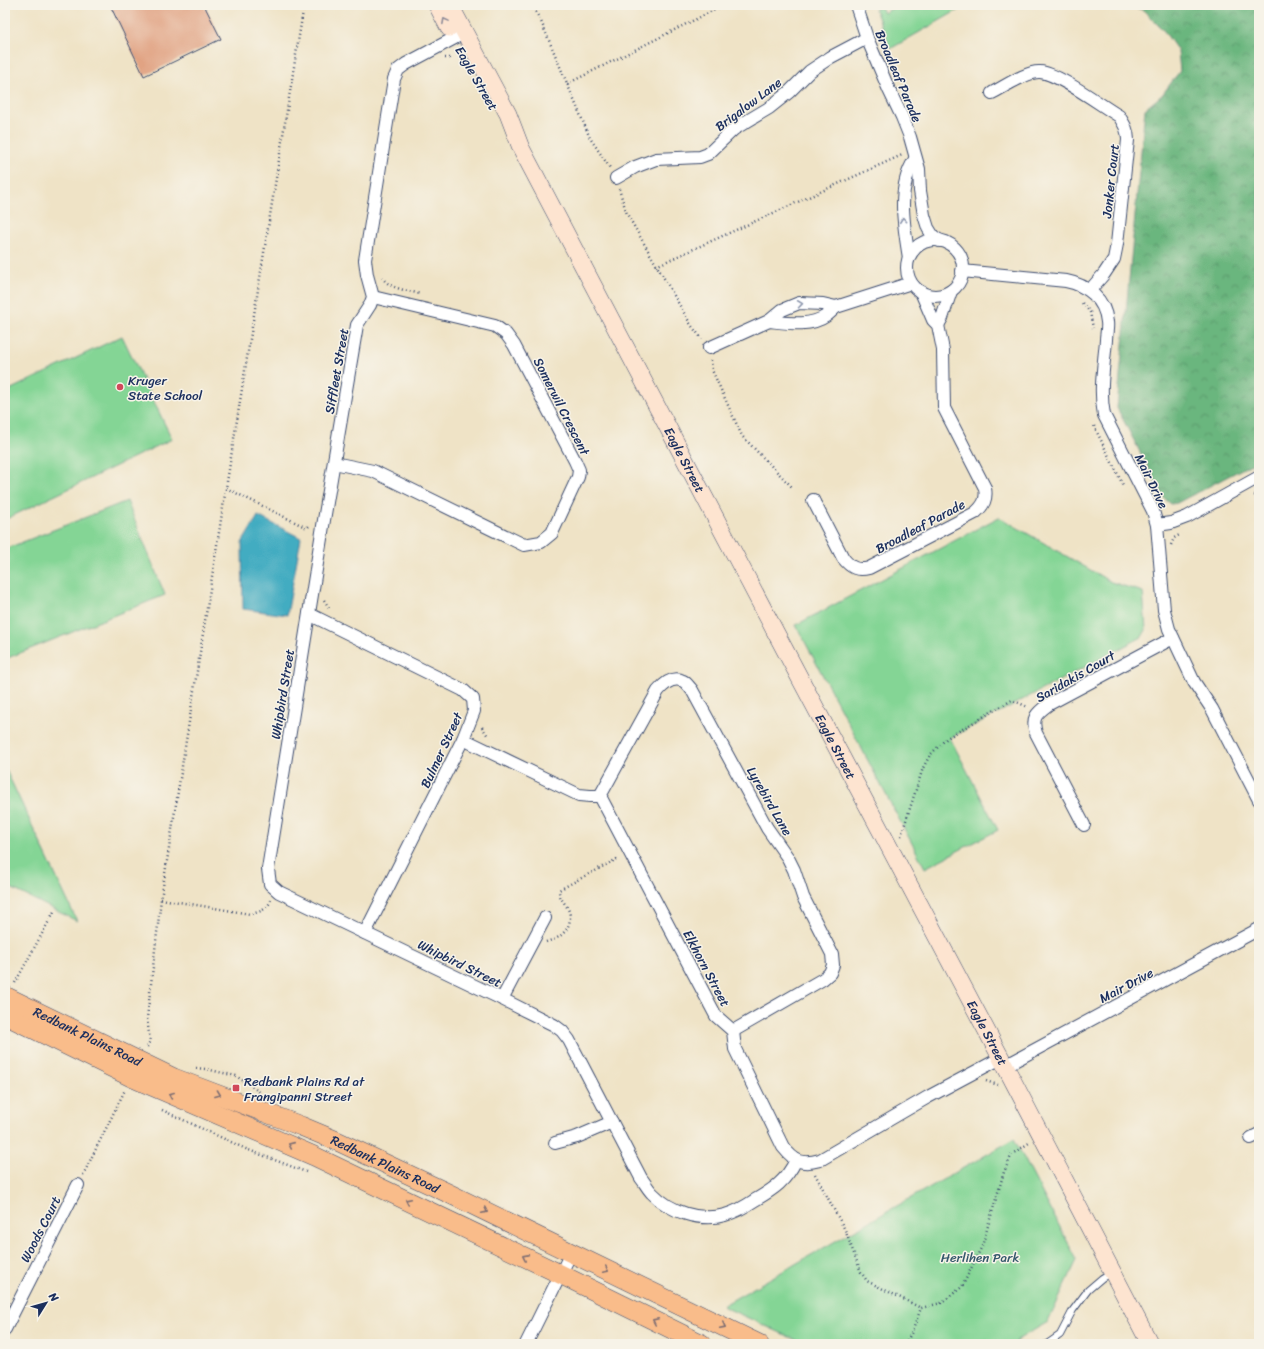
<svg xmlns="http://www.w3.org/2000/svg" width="1264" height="1349" font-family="Sriracha,sans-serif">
<defs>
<pattern id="forest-crowns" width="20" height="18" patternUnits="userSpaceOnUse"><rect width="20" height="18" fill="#6bb67e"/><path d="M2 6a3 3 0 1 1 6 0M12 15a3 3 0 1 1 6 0" fill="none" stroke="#57946a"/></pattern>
</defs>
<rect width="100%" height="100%" fill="#f7f3e8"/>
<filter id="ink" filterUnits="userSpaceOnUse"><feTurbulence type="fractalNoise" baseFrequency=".025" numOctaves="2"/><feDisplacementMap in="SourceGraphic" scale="8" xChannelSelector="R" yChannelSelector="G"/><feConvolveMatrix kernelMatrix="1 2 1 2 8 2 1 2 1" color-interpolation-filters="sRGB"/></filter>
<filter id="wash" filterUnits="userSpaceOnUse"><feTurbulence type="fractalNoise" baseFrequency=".012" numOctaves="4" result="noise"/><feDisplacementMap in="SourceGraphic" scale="16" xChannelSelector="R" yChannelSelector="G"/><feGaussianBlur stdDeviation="0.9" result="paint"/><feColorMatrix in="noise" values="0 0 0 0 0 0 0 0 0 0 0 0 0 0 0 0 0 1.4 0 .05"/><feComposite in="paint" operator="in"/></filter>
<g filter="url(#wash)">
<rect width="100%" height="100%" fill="#efe3c6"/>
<g fill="#84d595" stroke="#50827a">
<path d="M898 5H967L890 49 875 9 881 7 884 13Z"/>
<path d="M122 336 172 439 6 519 5 392Z"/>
<path d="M127 501 165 595 5 659V549Z"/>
<path d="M999 517 1111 582 1143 592 1146 630 1142 637 950 738 998 830 925 868 796 625Z"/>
<path d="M5 768 77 921 5 885Z"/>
<path d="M1014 1139 1077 1260 1048 1322 1017 1340 1015 1344H805L722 1306Z"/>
</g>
<path fill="url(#forest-crowns)" stroke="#43726e" d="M1127 5H1259V460L1177 503 1171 504 1164 498 1117 408 1145 109 1162 95 1180 71 1178 51 1164 31 1143 10Z"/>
<path fill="#42acc1" stroke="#2e6e90" d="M258 516 301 538 287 615 243 609 242 543Z"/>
<g id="blocks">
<path fill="#e1a383" d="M110 5H204L221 39 144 76Z"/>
</g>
</g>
<g filter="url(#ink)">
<use href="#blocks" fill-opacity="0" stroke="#3b4a6e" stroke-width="1"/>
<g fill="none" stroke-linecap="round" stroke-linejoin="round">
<defs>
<path id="lane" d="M1047 1344 1060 1335 1073 1310 1088 1290 1102 1278 1112 1272"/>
<g id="street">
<path d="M856 5 867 38 889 90 902 117 910 137 919 169 920 191 924 215 928 228 933 236 940 241"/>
<path d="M464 33 406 64 398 70 394 79 365 260 367 275 373 297 370 305 357 325 323 526 268 869 270 884 279 892 502 999 554 1025 562 1031 569 1040 641 1178C645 1183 648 1189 652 1193 670 1212 700 1222 725 1215 736 1212 746 1206 755 1200 774 1189 786 1181 796 1160"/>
<path d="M992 93C1004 87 1027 71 1040 72 1058 73 1102 106 1119 116 1124 124 1128 130 1128 140L1117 244 1114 259 1104 274 1090 290"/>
<path d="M616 178 635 167 656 159 700 157 708 154 734 129 769 108 789 92 810 71 831 57 867 38"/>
<circle cx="935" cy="268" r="28"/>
<path d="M909 258C904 226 896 188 915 159"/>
<path d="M962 271 1066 281C1087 285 1105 299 1107 322 1108 328 1106 334 1106 340 1104 365 1099 390 1104 415L1153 511 1157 525 1164 610 1169 629 1194 682 1212 709 1259 800"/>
<path d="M769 321C788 323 810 327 826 316 830 313 833 310 836 307L911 283"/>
<path d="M938 325 942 318 951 291"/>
<path d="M709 348 769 321 782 310 799 303 823 304 836 307"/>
<path d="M334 463 373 471 524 545 541 542 552 533 578 477 579 470 575 461 514 345 506 334 495 326 373 297"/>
<path d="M813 500 843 558C851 568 857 571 869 568L975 513C984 505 987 499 985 488L944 408 943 350 938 325 933 320 921 292"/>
<path d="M1157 525 1171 523 1187 517 1259 477"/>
<path d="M309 614 463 690 473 699 474 711 463 739 365 933"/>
<path d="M463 739 579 795 590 796H600L716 1016 733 1031 735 1049 783 1147C795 1162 802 1165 820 1160L928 1097 1001 1058"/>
<path d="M600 796 658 691C664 684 673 676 683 681 686 682 689 687 692 690L767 828 788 858 794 870 803 897 832 954 833 965 830 973 823 979 733 1031"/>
<path d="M1084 825 1036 733C1031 717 1037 713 1049 704L1173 638"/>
<path d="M502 999 545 918"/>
<path d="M1005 1066 1259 929"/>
<path d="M1251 1138 1259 1134"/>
<path d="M555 1143 577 1137 612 1122"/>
<path d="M5 1329 78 1185"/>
<path d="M526 1344 571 1253"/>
</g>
<g id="secondary">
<path d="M437 5 449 28"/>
<path id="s1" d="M450 5 508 114 521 148 777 635 1001 1058 1150 1344"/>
</g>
<g id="primary">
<path id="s2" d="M5 996 174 1078 301 1126 337 1141 450 1194 759 1344"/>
<path d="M5 1015 131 1077 314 1156 560 1274 702 1344"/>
</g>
</defs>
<use href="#lane" stroke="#3b4a6e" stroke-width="8"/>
<use href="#street" stroke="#3b4a6e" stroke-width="14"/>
<use href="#secondary" stroke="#3b4a6e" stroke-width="18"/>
<use href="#primary" stroke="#3b4a6e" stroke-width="20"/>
<g stroke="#3b4a6e" stroke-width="2.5" stroke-dasharray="1 3" stroke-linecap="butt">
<path d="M531 5 540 19 590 138 610 168"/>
<path d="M445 58H452"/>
<path d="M567 84 724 5"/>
<path d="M619 189 627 214 691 325 702 339"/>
<path d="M656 266 902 155"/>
<path d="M382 277C389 289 407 290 420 294"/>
<path d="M1082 303 1090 312 1093 328"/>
<path d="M711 360 712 370 742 436 793 488"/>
<path d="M1094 426 1123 485"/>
<path d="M226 488 307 528 311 524"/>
<path d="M1254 495 1259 496"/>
<path d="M1171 545 1174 538 1181 534"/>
<path d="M324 600 330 609"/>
<path d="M482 727 488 736"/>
<path d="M901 836 923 768 930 755 947 738 1012 700 1028 707"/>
<path d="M161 899 250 914C260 912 267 910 271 900"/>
<path d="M546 942C549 941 552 940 555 939 568 933 574 919 567 907 563 901 559 897 559 890L617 859H620"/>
<path d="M15 983 55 910"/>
<path d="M147 1047 150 1041 147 1018 161 899 226 488 304 5"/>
<path d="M196 1068 206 1069 236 1076 261 1093"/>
<path d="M986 1081 998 1085"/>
<path d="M162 1110 246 1149 306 1172"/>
<path d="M815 1174 845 1230 861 1272 867 1281 921 1308 941 1303 962 1287 982 1246 1004 1172 1012 1154 1029 1143"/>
<path d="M83 1175 125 1090"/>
<path d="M905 1344 912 1332 921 1308"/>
</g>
<use href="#lane" stroke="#fff" stroke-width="6"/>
<use href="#street" stroke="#fff" stroke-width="12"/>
<use href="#secondary" stroke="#fde4d0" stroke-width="17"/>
<use href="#primary" stroke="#f9bc8a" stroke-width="19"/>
</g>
<defs><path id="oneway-chevron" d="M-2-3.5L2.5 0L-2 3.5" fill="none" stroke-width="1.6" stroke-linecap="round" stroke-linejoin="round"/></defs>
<use stroke="#8c8a97" href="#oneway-chevron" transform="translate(445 21) rotate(-118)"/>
<g stroke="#8d97ae">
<use href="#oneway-chevron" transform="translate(903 220) rotate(-95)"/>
<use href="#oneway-chevron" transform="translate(800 304) rotate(-8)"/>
</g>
<g stroke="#7f6e72">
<use href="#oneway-chevron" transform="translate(218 1094) rotate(21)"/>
<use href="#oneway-chevron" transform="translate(171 1095) rotate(-157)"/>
<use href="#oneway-chevron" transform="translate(291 1145) rotate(-156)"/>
<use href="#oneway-chevron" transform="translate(408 1201) rotate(-154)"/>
<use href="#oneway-chevron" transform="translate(485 1211) rotate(26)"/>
<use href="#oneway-chevron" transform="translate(525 1257) rotate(-154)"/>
<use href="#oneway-chevron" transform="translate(606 1270) rotate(26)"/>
<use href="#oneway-chevron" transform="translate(655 1321) rotate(-154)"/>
<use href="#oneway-chevron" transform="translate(723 1326) rotate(26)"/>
</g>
</g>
<g fill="#d1495b" stroke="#f7f3e8" stroke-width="1.5">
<circle cx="120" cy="387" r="4"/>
<rect x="232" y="1084" width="8" height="8" rx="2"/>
</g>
<g text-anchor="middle" stroke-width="3" stroke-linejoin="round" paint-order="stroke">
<g font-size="13" fill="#1b2f5e" stroke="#f7f3e8">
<text transform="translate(899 76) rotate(67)" y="5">Broadleaf Parade</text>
<text transform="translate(477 78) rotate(60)" y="5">Eagle Street</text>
<text transform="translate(748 104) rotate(-37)" y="5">Brigalow Lane</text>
<text transform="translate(1110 181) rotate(-84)" y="5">Jonker Court</text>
<text transform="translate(336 371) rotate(-80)" y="5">Siffleet Street</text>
<text transform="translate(562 406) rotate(63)" y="5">Somerwil Crescent</text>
<text dy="5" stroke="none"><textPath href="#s1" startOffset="512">Eagle Street</textPath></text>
<text transform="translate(1152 481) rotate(64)" y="5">Mair Drive</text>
<text transform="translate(920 526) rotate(-28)" y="5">Broadleaf Parade</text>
<text transform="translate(1075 676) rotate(-30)" y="5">Saridakis Court</text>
<text transform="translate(282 694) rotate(-81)" y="5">Whipbird Street</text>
<text dy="5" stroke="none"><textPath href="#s1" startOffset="836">Eagle Street</textPath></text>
<text transform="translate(441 750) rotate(-65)" y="5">Bulmer Street</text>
<text transform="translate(770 801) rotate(60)" y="5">Lyrebird Lane</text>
<text transform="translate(460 963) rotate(26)" y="5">Whipbird Street</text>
<text transform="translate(707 968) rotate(62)" y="5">Elkhorn Street</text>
<text transform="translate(1126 985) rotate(-28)" y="5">Mair Drive</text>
<text dy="5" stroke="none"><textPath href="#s1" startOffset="1160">Eagle Street</textPath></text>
<text dy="5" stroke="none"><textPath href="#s2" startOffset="92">Redbank Plains Road</textPath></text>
<text dy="5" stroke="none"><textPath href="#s2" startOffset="416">Redbank Plains Road</textPath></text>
<text transform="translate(40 1229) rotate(-63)" y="5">Woods Court</text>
</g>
<g font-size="13" fill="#1b2f5e" stroke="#f7f3e8" text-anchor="start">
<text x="128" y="385">Kruger<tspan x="128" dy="15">State School</tspan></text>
<text x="244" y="1086">Redbank Plains Rd at<tspan x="244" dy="15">Frangipanni Street</tspan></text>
</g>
<g font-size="13" fill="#35586c" stroke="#f7f3e8">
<text x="980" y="1262">Herlihen Park</text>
</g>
</g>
<rect width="1264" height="1349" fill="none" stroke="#f7f3e8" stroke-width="20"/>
<g transform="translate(46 1303) rotate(53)" stroke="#f7f3e8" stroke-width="3" paint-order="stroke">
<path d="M0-3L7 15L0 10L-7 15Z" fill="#1b2f5e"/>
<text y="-6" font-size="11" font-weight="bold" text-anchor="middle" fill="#1b2f5e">N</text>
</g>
</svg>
